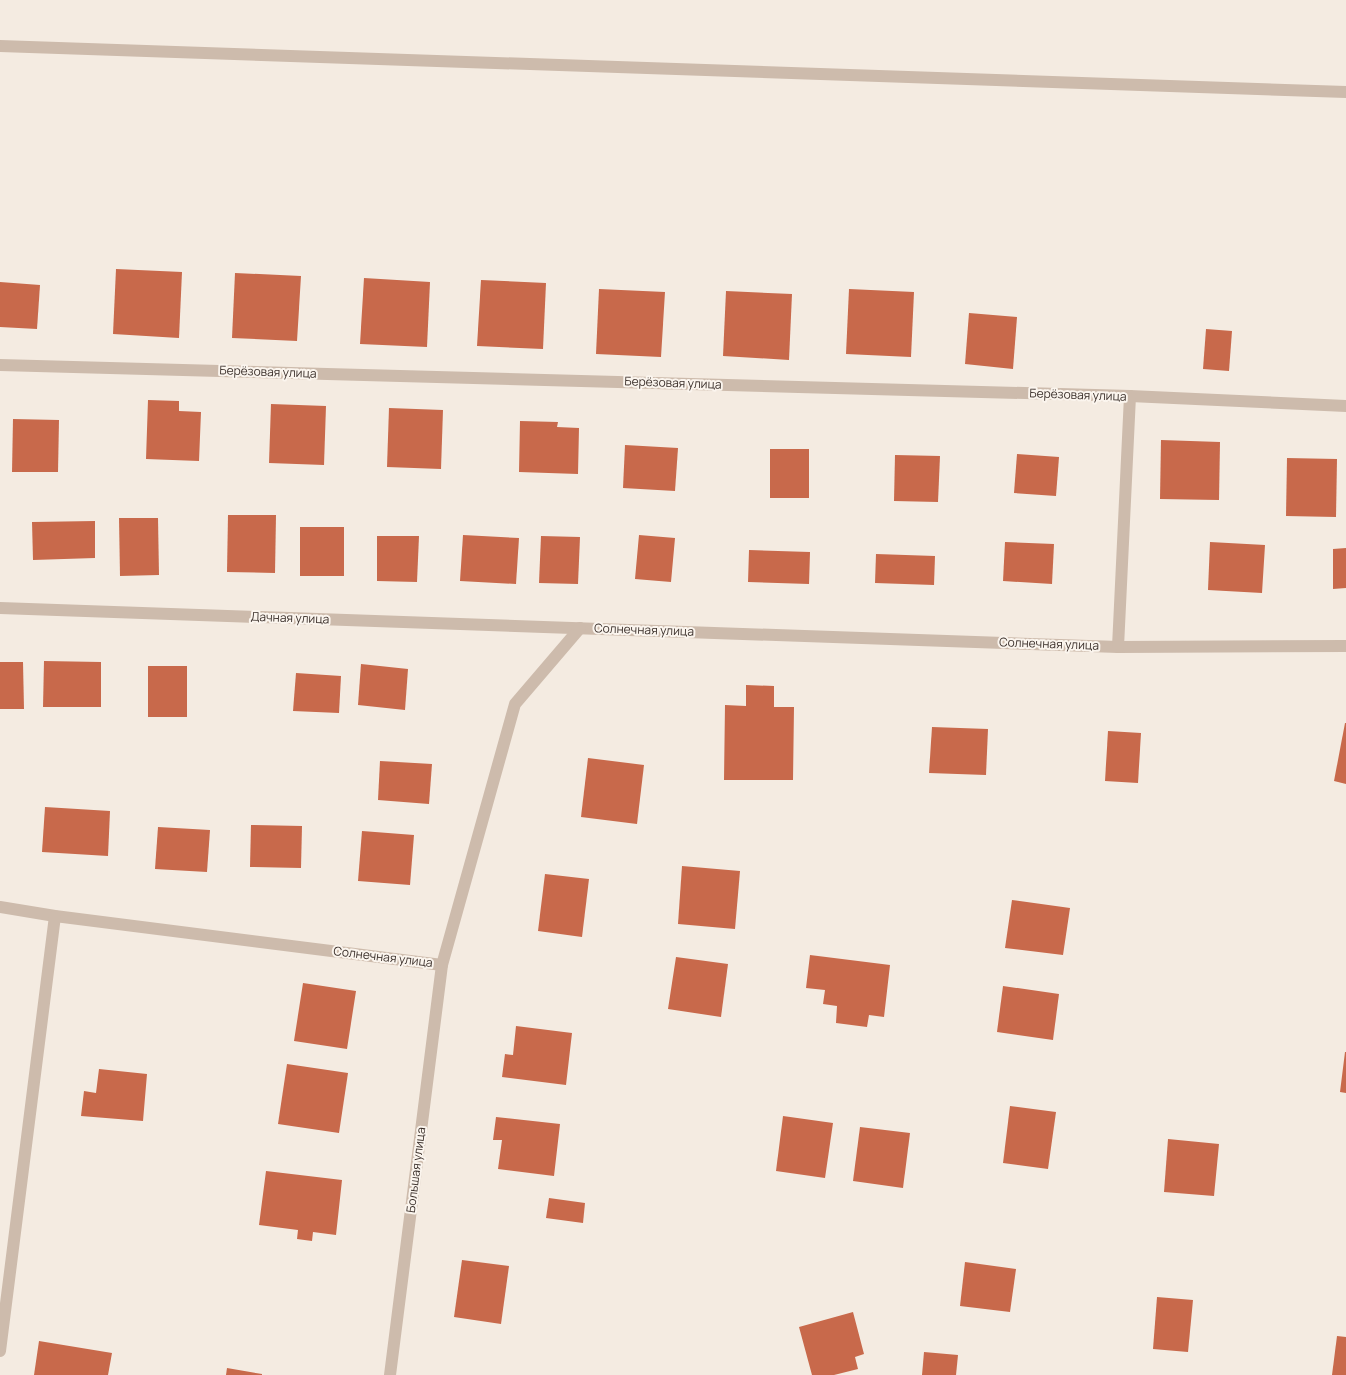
<svg xmlns="http://www.w3.org/2000/svg" width="1346" height="1375" font-family="Manrope,sans-serif">
<rect width="100%" height="100%" fill="#f4ebe1"/>
<g fill="#c8694b">
<path d="M116 269 182 272 179 338 113 334Z"/>
<path d="M235 273 301 276 297 341 232 338Z"/>
<path d="M364 278 430 282 427 347 360 344Z"/>
<path d="M481 280 546 283 543 349 477 346Z"/>
<path d="M0 282 40 285 37 329 0 327Z"/>
<path d="M599 289 665 292 661 357 596 354Z"/>
<path d="M849 289 914 292 911 357 846 354Z"/>
<path d="M726 291 792 294 789 360 723 356Z"/>
<path d="M969 313 1017 317 1013 369 965 364Z"/>
<path d="M1206 329 1232 331 1229 371 1203 369Z"/>
<path d="M148 400 179 401V411L201 412 199 461 146 459Z"/>
<path d="M271 404 326 406 324 465 269 463Z"/>
<path d="M389 408 443 410 441 469 387 467Z"/>
<path d="M13 419 59 420 58 472H12Z"/>
<path d="M520 421 558 422 557 427 579 428 578 474 519 472Z"/>
<path d="M1161 440 1220 442 1219 500 1160 499Z"/>
<path d="M625 445 678 448 675 491 623 488Z"/>
<rect x="770" y="449" width="39" height="49"/>
<path d="M1017 454 1059 457 1056 496 1014 493Z"/>
<path d="M895 455 940 456 938 502 894 501Z"/>
<path d="M1287 458 1337 459 1336 517 1286 516Z"/>
<path d="M228 515H276L275 573 227 572Z"/>
<path d="M119 518H158L159 575 120 576Z"/>
<path d="M95 521V558L33 560 32 522Z"/>
<rect x="300" y="527" width="44" height="49"/>
<path d="M463 535 519 538 516 584 460 581Z"/>
<path d="M639 535 675 538 671 582 635 579Z"/>
<path d="M377 536H419L417 582 377 581Z"/>
<path d="M541 536 580 537 578 584 539 583Z"/>
<path d="M1005 542 1054 544 1052 584 1003 581Z"/>
<path d="M1210 542 1265 545 1262 593 1208 590Z"/>
<path d="M1346 548V588L1333 589V549Z"/>
<path d="M749 550 810 552 809 584 748 582Z"/>
<path d="M876 554 935 556 934 585 875 583Z"/>
<path d="M44 661 101 662V707H43Z"/>
<path d="M0 662H23L24 709H0Z"/>
<path d="M361 664 408 669 405 710 358 705Z"/>
<rect x="148" y="666" width="39" height="51"/>
<path d="M296 673 341 676 339 713 293 711Z"/>
<path d="M746 685 774 686V707H794L793 780H724L725 705 746 706Z"/>
<path d="M1345 723H1346V784L1334 781Z"/>
<path d="M932 727 988 729 986 775 929 773Z"/>
<path d="M1108 731 1141 733 1138 783 1105 781Z"/>
<path d="M588 758 644 765 637 824 581 817Z"/>
<path d="M380 761 432 764 429 804 378 800Z"/>
<path d="M45 807 110 811 108 856 42 852Z"/>
<path d="M251 825 302 826 301 868 250 867Z"/>
<path d="M158 827 210 830 207 872 155 869Z"/>
<path d="M362 831 414 835 410 885 358 881Z"/>
<path d="M682 866 740 871 735 929 678 924Z"/>
<path d="M545 874 589 879 582 937 538 931Z"/>
<path d="M1012 900 1070 908 1063 955 1005 948Z"/>
<path d="M810 955 890 965 884 1017 869 1015 867 1027 836 1023 837 1006 823 1004 825 990 806 988Z"/>
<path d="M676 957 728 964 721 1017 668 1009Z"/>
<path d="M303 983 356 991 347 1049 294 1041Z"/>
<path d="M1003 986 1059 994 1053 1040 997 1032Z"/>
<path d="M516 1026 572 1033 566 1085 502 1077 505 1054 513 1055Z"/>
<path d="M1345 1052H1346V1093L1340 1092Z"/>
<path d="M287 1064 348 1073 339 1133 278 1124Z"/>
<path d="M99 1069 147 1074 143 1121 81 1116 84 1091 96 1093Z"/>
<path d="M1010 1106 1056 1112 1048 1169 1003 1163Z"/>
<path d="M783 1116 833 1123 825 1178 776 1171Z"/>
<path d="M496 1117 560 1124 554 1176 498 1169 502 1140H493Z"/>
<path d="M860 1127 910 1133 903 1188 853 1181Z"/>
<path d="M1168 1139 1219 1144 1214 1196 1164 1192Z"/>
<path d="M266 1171 342 1180 336 1235 313 1232 312 1241 297 1239 298 1230 259 1225Z"/>
<path d="M549 1198 585 1203 583 1223 546 1218Z"/>
<path d="M462 1260 509 1266 501 1324 454 1317Z"/>
<path d="M965 1262 1016 1269 1010 1312 960 1306Z"/>
<path d="M1157 1297 1193 1300 1188 1352 1153 1349Z"/>
<path d="M853 1312 864 1354 855 1357 858 1369 834 1375H812L799 1327Z"/>
<path d="M1337 1336 1346 1337V1375H1332Z"/>
<path d="M39 1341 112 1353 108 1375H34Z"/>
<path d="M924 1352 958 1355 956 1375H922Z"/>
<path d="M227 1368 262 1374V1375H226Z"/>
</g>
<g fill="none" stroke-linecap="round" stroke-linejoin="round">
<g stroke="#cdbbac" stroke-width="12">
<path d="M0 46 1346 92"/>
<path d="M0 365 1130 396 1346 406"/>
<path d="M0 608 1118 647 1346 646"/>
<path d="M1118 647 1130 396"/>
<path d="M0 907 55 916 442 965"/>
<path d="M0 1351 55 916"/>
<path d="M390 1375 442 965 515 704 580 628"/>
</g>
</g>
<g text-anchor="middle" stroke-width="4" stroke-linejoin="round" paint-order="stroke">
<g font-size="12" fill="#3b302b" stroke="#fbf5ee">
<text transform="translate(268 372) rotate(2)" y="4">Берёзовая улица</text>
<text transform="translate(673 383) rotate(2)" y="4">Берёзовая улица</text>
<text transform="translate(1078 395) rotate(2)" y="4">Берёзовая улица</text>
<text transform="translate(290 618) rotate(2)" y="4">Дачная улица</text>
<text transform="translate(644 630) rotate(2)" y="4">Солнечная улица</text>
<text transform="translate(1049 644) rotate(2)" y="4">Солнечная улица</text>
<text transform="translate(383 957) rotate(7)" y="4">Солнечная улица</text>
<text transform="translate(416 1170) rotate(-83)" y="4">Большая улица</text>
</g>
</g>
</svg>
